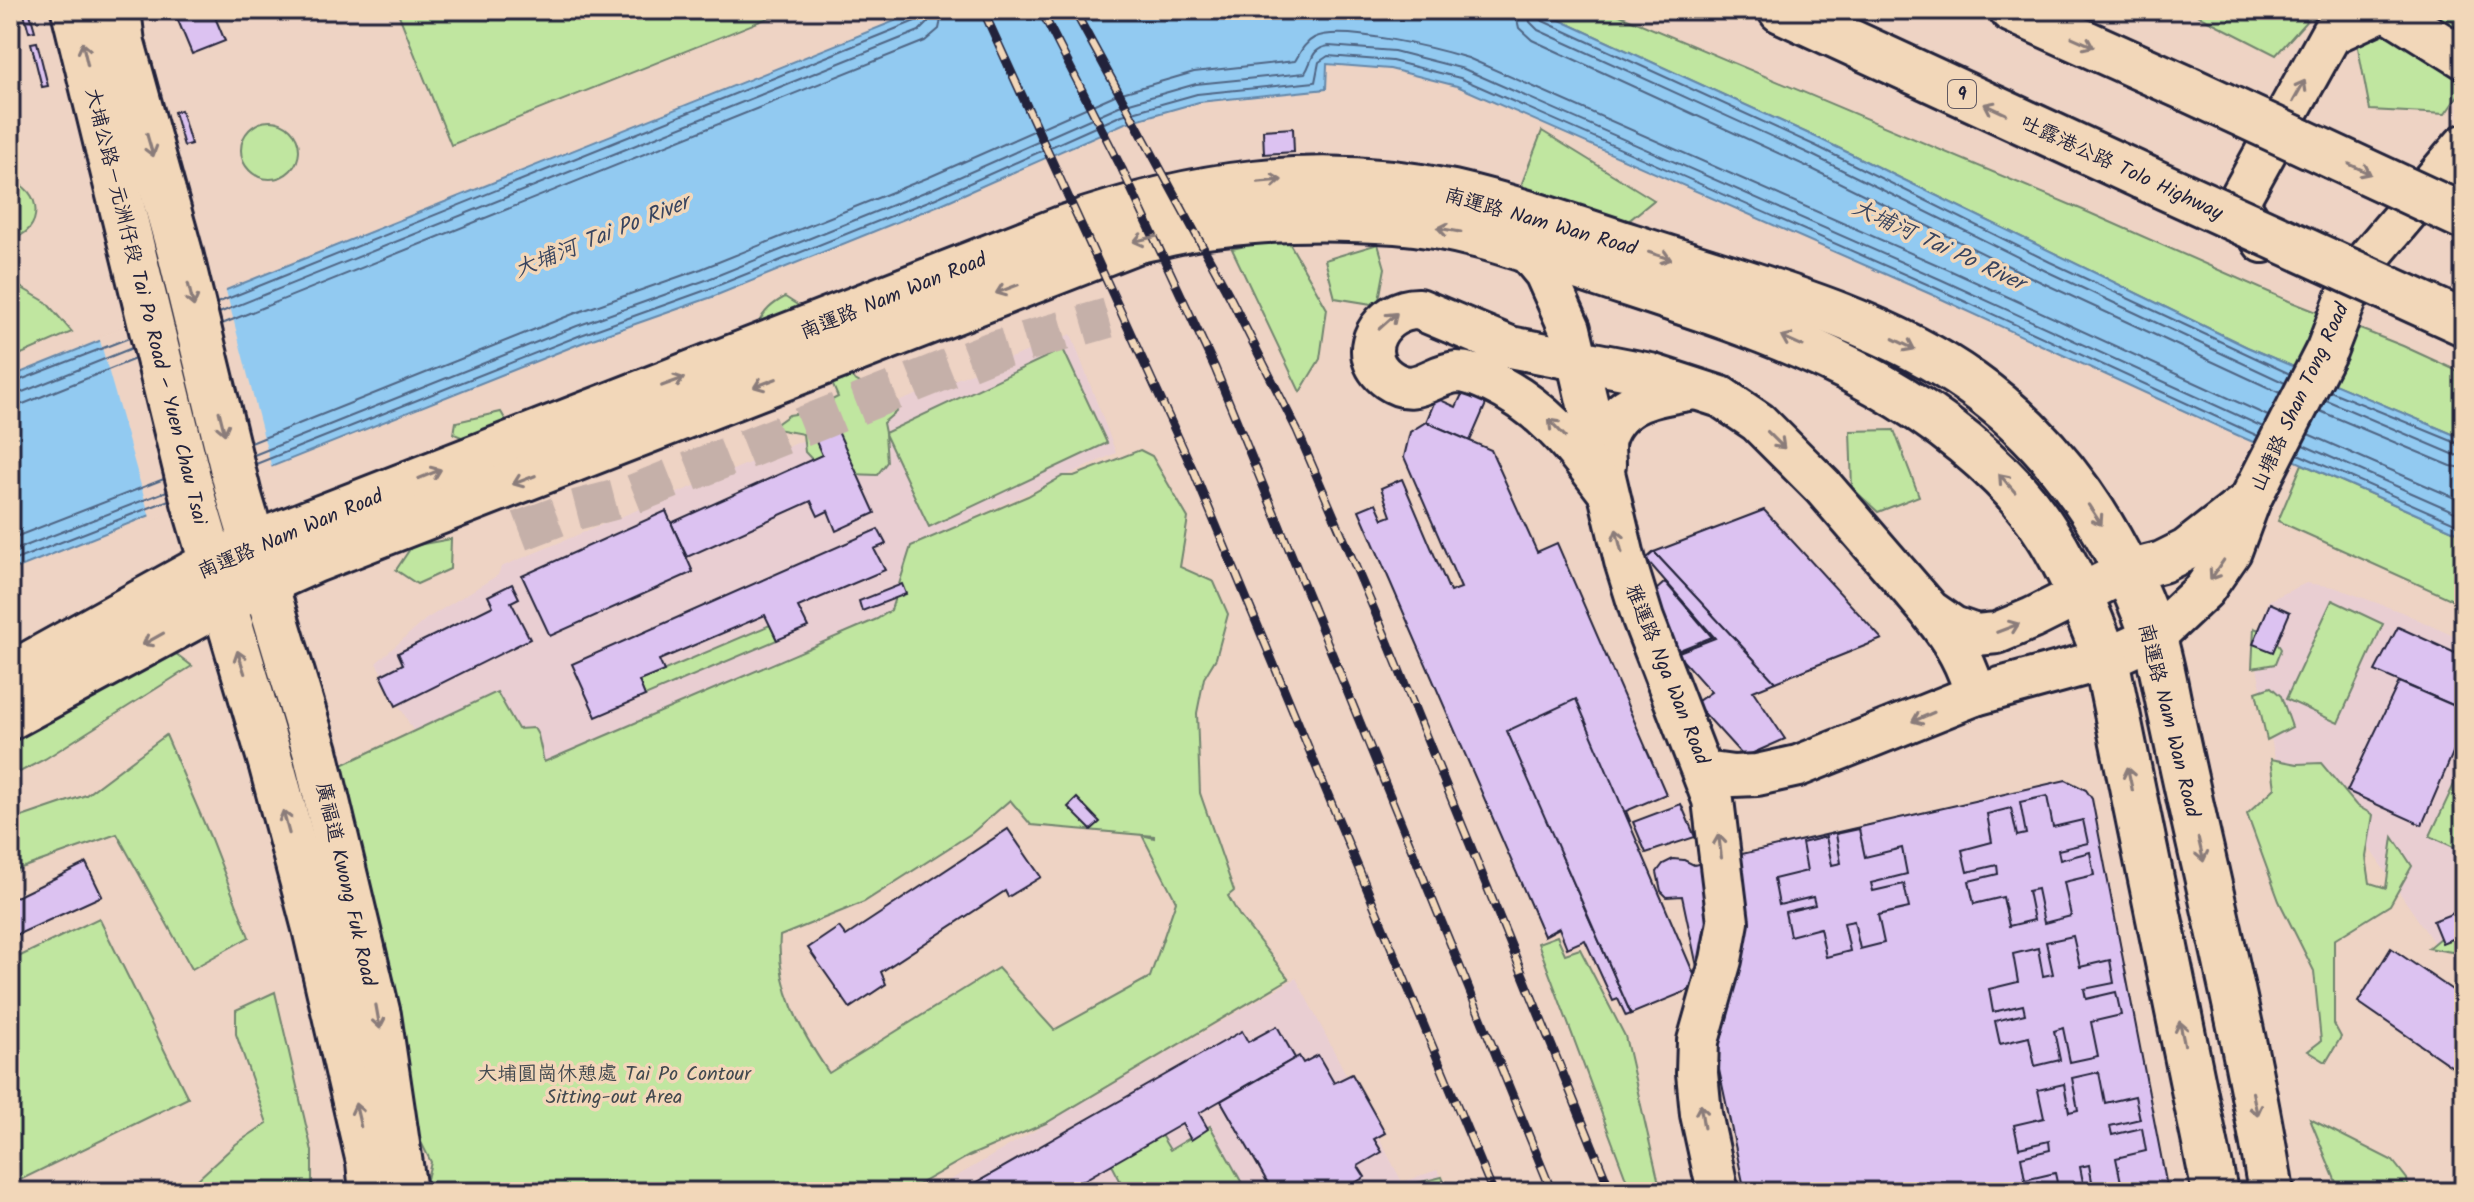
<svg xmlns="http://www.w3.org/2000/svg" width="2474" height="1202" font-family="Kalam,'LXGW WenKai TC',sans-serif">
<rect width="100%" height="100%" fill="#eed3c4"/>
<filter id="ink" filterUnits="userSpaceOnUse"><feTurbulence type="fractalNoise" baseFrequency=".0125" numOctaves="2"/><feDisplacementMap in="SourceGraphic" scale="16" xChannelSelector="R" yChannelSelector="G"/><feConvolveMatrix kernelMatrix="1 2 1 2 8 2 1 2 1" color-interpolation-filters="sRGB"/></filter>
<g filter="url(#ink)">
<g fill="#e9ced2">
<path d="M1071 334 1116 453 912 546 890 613 538 765 422 747 376 663 426 619 498 575 501 567 847 422Z"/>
<path d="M2306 583 2334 587 2404 613 2464 641V942L2440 952 2335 798 2284 804 2253 647 2268 601Z"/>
<path d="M1296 978 1402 1182 1437 1170 1442 1177 1380 1192H930Z"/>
</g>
<g fill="#c0e6a0" stroke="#71846e" stroke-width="2" fill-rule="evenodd">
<path d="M397 10H788L451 145Z"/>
<path d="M1538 10H1608L2083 210 2289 301 2403 346 2464 374V439L2247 347 1820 139Z"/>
<path d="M2188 10H2464V87L2445 114 2370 110 2356 37 2310 17 2276 55Z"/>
<circle cx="270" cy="150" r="29"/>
<path d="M1542 131 1654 200 1599 245 1530 205 1522 183Z"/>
<path d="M10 181C43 188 45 233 10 239Z"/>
<path d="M1286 237 1327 309 1320 359 1300 392 1232 249Z"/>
<path d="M1378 244 1385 268 1378 305 1335 298 1325 260Z"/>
<path d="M10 281 46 302 72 332 10 359V331L14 328 10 324Z"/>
<path d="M785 297 810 313 758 324C764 311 772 304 785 297Z"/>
<path d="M1063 349 1107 443 929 527 885 434 887 462 877 475 825 473 805 452 803 434 771 428 789 415 808 412 838 397 831 381 844 374 871 389 897 411 883 423 885 433Z"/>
<path d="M501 412 511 429 483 446 454 434 456 422Z"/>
<path d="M1894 430 1919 496 1878 512 1852 488 1850 431Z"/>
<path d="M1140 450 1152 456 1188 518 1180 567 1214 582 1228 614 1216 658 1204 678 1197 713 1200 793 1234 891 1228 896 1239 915 1289 979 1046 1123 969 1156 905 1192H424L431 1162 412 1124 399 1077 382 935 340 800 342 765 497 692 518 729 534 728 538 735 544 762 877 619 891 610 911 546 1028 496 1063 476H1074ZM1010 800 1031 825 1154 836V838L1142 835 1176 901 1150 977 1054 1030 998 968 829 1073C801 1032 776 987 780 936L864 902 972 833Z"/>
<path d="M2302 464 2464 535V605L2278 521Z"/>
<path d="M451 539 450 569 417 584 396 570 412 546Z"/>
<path d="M2332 600 2383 624 2338 723 2286 699Z"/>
<path d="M770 625 777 640 645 696 639 681Z"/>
<path d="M2254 628 2272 635 2281 649 2275 664 2252 668Z"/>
<path d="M175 653 192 666 45 759 10 777V736Z"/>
<path d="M2271 687 2281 696 2292 727 2267 740 2256 692Z"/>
<path d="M166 735 211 839 249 937 192 969 117 834 10 872V821L86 795Z"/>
<path d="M2271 759 2297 764 2321 763 2356 805 2373 815 2366 857 2370 883 2386 888 2393 837 2412 866 2390 905 2334 940V1024L2341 1037 2326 1062 2308 1051 2321 1041 2314 971 2279 901 2247 814 2275 788Z"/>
<path d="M2456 780 2464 784V852L2430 836Z"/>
<path d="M99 918 188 1098 10 1185V961Z"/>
<path d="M2464 918V954L2428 948Z"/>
<path d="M1557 936 1565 954 1580 949 1625 1036 1661 1192H1631L1538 943Z"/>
<path d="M275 992 312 1151V1192H184L236 1144 267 1123 236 1034V1010Z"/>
<path d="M2310 1119 2393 1161 2407 1179 2409 1192H2340Z"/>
<path d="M1210 1126 1247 1192H1126L1111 1163 1161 1135 1170 1150Z"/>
<path d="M1442 1177 1448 1192H1380Z"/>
</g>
<path fill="#92caf1" stroke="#6587a8" stroke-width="2" d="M922 10H1538L1820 139 2247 347 2464 439V535L2228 431 1935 296 1457 86 1390 69 1327 64 1326 89 1199 102 1125 123 939 205 712 297 584 342 10 571V377Z"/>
<path fill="#eed3c4" d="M225 287 272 469 151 521 99 337Z"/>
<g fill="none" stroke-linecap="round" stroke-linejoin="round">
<g stroke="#4f6584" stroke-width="2">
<path d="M1515 10 1519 28 1532 40 1806 166 2041 282 2280 393"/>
<path d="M1527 10 1530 22 1538 30 1812 155 2046 271 2285 383"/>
<path d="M1537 10 1538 17 1543 21 1816 146 2050 262 2290 374"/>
<path d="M217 303 915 21 920 16 921 10"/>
<path d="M219 313 919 31 928 22 931 10"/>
<path d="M222 324 925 41 939 29 943 10"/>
<path d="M10 384 129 338"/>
<path d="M2330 391 2464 446"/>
<path d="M10 394 20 393 132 348"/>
<path d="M2326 400 2455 455 2464 456"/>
<path d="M10 406 23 404 135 359"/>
<path d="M2320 411 2451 466 2464 468"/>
<path d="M2308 434 2464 502"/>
<path d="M251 443 573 314 701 269 927 178 1115 95 1194 72 1295 61C1300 53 1304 43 1314 38 1341 24 1438 49 1468 58L1947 269 2268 416"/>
<path d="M2303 445 2464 516"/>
<path d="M2298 454 2464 527"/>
<path d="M254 455 577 326 706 280 932 189 1119 106 1196 84 1305 73C1313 61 1310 49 1329 46L1394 51 1464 69 1942 280 2263 427"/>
<path d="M256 464 581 335 709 289 936 198 1122 115 1197 94 1315 82 1319 62 1328 56 1392 61 1460 78 1938 289 2258 436"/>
<path d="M10 539 164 479"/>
<path d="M10 552 167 491"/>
<path d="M10 562 169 500"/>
</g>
</g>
<g fill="#dcc2f1" stroke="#22223b" stroke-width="2">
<path d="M23 10H29L35 31 29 32Z"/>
<path d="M196 10H212L225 41 192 54 177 18Z"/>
<path d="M37 42 48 86 42 87 31 43Z"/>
<path d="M181 110 191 144 184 146 174 112Z"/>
<path d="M1293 128 1294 152 1264 154 1263 130Z"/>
<path d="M1466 386 1489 397 1470 441 1426 422 1436 398 1456 407Z"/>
<path d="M1426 422 1491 450 1537 552 1557 543 1666 794 1626 811 1630 821 1560 852 1631 1014 1626 1016 1618 999 1613 1001 1585 940 1567 948 1559 928 1544 936 1359 510 1376 503 1383 519 1391 516 1381 488 1402 479 1450 592 1461 588 1404 457 1410 432Z"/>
<path d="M836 427 875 513 836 531 828 511 818 516 811 501 687 557 671 523 822 455 814 437Z"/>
<path d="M1764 510 1882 639 1775 682 1654 552Z"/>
<path d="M666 511 693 572 550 636 522 576Z"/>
<path d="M878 529 886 544 874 549 885 570 798 607 808 627 777 640 765 615 659 660 664 671 639 681 645 696 596 717 572 664Z"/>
<path d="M1654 552 1775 682 1753 691 1785 739 1744 757 1695 703 1711 692 1676 653 1715 638 1646 559Z"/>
<path d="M1665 582 1712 637 1677 651 1654 592Z"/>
<path d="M512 584 519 598 511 602 530 639 396 706 381 675 403 664 398 653 493 606 488 596Z"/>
<path d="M902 584 906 594 862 611 859 601Z"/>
<path d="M2270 603 2290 612 2273 652 2253 644Z"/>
<path d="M2398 627 2464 657V710L2375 671Z"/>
<path d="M2399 682 2464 710V727L2422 825 2347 791Z"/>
<path d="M1576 699 1699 986 1631 1014 1507 731Z"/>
<path d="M2066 780 2086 790 2092 799 2168 1192H1745L1682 896 1667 897 1661 891 1657 872 1663 864 1673 859 1684 860 1694 865Z"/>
<path d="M2047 796 2053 827 2083 820 2088 843 2058 850 2060 860 2090 852 2094 875 2064 882 2071 916 2044 923 2037 889 2028 891 2034 920 2009 926 2003 897 1974 904 1969 881 1998 874 1997 865 1967 872 1962 850 1992 842 1987 814 2011 808 2017 836 2026 834 2020 802Z"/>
<path d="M1077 798 1100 822 1091 830 1068 807Z"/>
<path d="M1681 804 1695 837 1646 853 1633 822Z"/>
<path d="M1008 829 1041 877 1008 897 1005 891 881 972 886 984 850 1008 808 948 839 927 846 936Z"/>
<path d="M1859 829 1865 857 1902 848 1907 874 1871 883 1873 891 1904 884 1909 908 1878 915 1884 943 1860 949 1854 921 1844 923 1850 951 1826 957 1820 928 1790 936 1785 912 1815 905 1813 897 1779 905 1774 879 1807 871 1802 843 1826 837 1832 865 1841 863 1836 834Z"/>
<path d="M86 863 102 896 10 938V900Z"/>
<path d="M2464 909V934L2442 943 2433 921Z"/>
<path d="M2073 936 2080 967 2110 960 2114 983 2084 989 2086 999 2116 992 2121 1015 2091 1022 2098 1056 2070 1062 2063 1028 2054 1031 2060 1060 2035 1066 2029 1037 2000 1044 1995 1021 2025 1014 2023 1005 1993 1012 1989 989 2018 982 2013 954 2038 948 2043 976 2053 974 2046 942Z"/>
<path d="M2391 948 2464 998V1083L2458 1071 2358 1002Z"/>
<path d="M1277 1026 1295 1058 1199 1113 1208 1129 1191 1140 1182 1124 1063 1192H960L1242 1031 1248 1042Z"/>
<path d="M1318 1055 1334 1083 1352 1074 1385 1133 1374 1139 1382 1152 1358 1166 1365 1177 1346 1188 1348 1192H1273L1221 1101 1299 1056 1303 1063Z"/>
<path d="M2099 1072 2105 1103 2135 1096 2140 1119 2110 1126 2112 1135 2142 1128 2146 1151 2116 1158 2123 1192H2094L2089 1165 2080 1167 2085 1192H2059L2055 1173 2025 1180 2021 1157 2050 1150 2049 1141 2019 1148 2014 1125 2044 1118 2038 1090 2064 1084 2069 1112 2078 1110 2072 1078Z"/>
</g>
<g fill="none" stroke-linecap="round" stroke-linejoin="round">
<path stroke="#c5b0a9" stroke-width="40" stroke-dasharray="40 20" stroke-linecap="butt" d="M520 531 572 511 629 496 990 352 1108 318"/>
<defs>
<g id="minor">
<path d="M2387 10 2464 58"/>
<path d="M2263 242 2238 202 2331 34 2383 10"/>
<path d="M1525 249 1545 273 1570 329 1625 561 1643 619 1713 800 1728 922 1721 960 1698 1041 1697 1073 1701 1114 1718 1192"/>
<path d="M1605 465C1605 457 1603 447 1605 439 1617 399 1660 394 1695 389"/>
<path d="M1606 489C1573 445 1542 406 1491 382 1479 377 1470 372 1457 372 1431 374 1416 399 1388 379 1353 353 1381 308 1419 309L1510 347 1650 374 1721 397 1758 422 1823 487 1930 611 1953 627 1976 635 1997 633 2033 618 2127 571 2162 562 2186 550 2250 500"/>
<path d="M1932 614C1952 638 1968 664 1975 695"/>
<path d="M1704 772 1733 776 1757 775 1798 766 1975 695 2106 659 2154 637 2204 590 2231 551 2250 500 2327 349 2348 294 2369 257 2464 145"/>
</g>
<g id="major">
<path d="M74 10 194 502 272 766 315 928 369 1162 372 1192"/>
<path d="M118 10 122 43 180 253 239 496 315 751 378 1015 404 1192"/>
<path d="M10 675 210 564 254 544 1064 228C1192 183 1319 164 1453 193 1514 207 1572 227 1630 246 1739 282 1878 316 1971 383 2057 444 2117 534 2152 633 2161 658 2165 687 2171 714 2182 765 2193 816 2205 867 2229 975 2254 1083 2271 1192"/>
<path d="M10 717 222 602 315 560 1138 240C1163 235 1189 228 1215 225 1275 217 1336 217 1396 221 1467 226 1534 253 1601 275 1746 323 1890 365 2002 477 2054 528 2080 592 2106 659L2215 1192"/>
</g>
<g id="highway">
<path d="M1781 10 2143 177"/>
<path d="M2012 10 2188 89"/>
</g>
</defs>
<use href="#minor" stroke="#22223b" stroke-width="46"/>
<use href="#major" stroke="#22223b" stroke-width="50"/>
<use href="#highway" stroke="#22223b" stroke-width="50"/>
<use href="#minor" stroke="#f2d7b9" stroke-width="40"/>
<use href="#major" stroke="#f2d7b9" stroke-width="44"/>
<use href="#highway" stroke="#f2d7b9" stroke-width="44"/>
<defs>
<g id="rail">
<path d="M983 10 1193 470 1493 1192"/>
<path d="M1041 10 1122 169 1215 368 1552 1192"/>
<path d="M1074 10 1229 295 1297 430 1387 640 1611 1192"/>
</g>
</defs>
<use href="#rail" stroke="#22223b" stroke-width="9"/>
<use href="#rail" stroke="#f2d7b9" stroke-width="6" stroke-dasharray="18" stroke-linecap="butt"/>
<defs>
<g id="highway-bridge">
<path d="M2188 89 2464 217"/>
<path d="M2143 177 2464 323"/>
</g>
</defs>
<use href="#highway-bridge" stroke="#22223b" stroke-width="50" stroke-linecap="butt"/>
<use href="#highway-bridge" stroke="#f2d7b9" stroke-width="44"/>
</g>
<defs><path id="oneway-shaft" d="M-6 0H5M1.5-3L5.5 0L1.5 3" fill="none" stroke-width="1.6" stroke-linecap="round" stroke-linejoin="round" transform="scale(2)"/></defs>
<g stroke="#8a7c7a">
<use href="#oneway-shaft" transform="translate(2083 42) rotate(24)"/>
<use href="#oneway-shaft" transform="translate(85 54) rotate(-103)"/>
<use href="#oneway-shaft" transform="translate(2299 91) rotate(-61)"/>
<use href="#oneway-shaft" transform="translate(1995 109) rotate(-155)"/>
<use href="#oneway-shaft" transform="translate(150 145) rotate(74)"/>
<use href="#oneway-shaft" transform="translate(2360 169) rotate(25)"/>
<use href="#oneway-shaft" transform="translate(1270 181) rotate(-5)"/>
<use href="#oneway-shaft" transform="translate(1449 230) rotate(-170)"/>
<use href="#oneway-shaft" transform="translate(1145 239) rotate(167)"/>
<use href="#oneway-shaft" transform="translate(1660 256) rotate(18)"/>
<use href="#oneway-shaft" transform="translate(1007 289) rotate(159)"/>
<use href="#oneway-shaft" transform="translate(191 295) rotate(76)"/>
<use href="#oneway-shaft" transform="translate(1388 321) rotate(-42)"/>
<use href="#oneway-shaft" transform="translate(1792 341) rotate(-156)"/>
<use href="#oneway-shaft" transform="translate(1904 344) rotate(26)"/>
<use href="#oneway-shaft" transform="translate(673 382) rotate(-20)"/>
<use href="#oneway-shaft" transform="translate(765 383) rotate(159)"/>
<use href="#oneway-shaft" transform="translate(222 423) rotate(76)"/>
<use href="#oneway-shaft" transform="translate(1557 428) rotate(-134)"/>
<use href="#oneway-shaft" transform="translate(1776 440) rotate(45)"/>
<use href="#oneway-shaft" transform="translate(430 474) rotate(-22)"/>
<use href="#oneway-shaft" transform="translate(524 480) rotate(159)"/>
<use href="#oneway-shaft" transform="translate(2007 483) rotate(-131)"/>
<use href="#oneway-shaft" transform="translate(2095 515) rotate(57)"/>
<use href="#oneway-shaft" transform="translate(1619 541) rotate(-104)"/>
<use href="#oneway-shaft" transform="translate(2217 570) rotate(124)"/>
<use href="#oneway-shaft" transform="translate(2008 628) rotate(-21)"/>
<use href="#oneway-shaft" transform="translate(153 639) rotate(151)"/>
<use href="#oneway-shaft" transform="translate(241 662) rotate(-108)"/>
<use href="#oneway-shaft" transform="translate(1923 717) rotate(157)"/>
<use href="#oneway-shaft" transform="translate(2130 779) rotate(-102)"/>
<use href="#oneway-shaft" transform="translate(286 822) rotate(-105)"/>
<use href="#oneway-shaft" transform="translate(1720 846) rotate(-97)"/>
<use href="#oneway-shaft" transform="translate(2201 850) rotate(77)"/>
<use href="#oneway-shaft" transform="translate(378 1017) rotate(80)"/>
<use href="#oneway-shaft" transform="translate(2182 1033) rotate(-102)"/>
<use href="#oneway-shaft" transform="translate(2255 1104) rotate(78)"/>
<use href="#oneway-shaft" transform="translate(358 1115) rotate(-103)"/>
<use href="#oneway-shaft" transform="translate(1702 1116) rotate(-99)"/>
</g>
</g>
<g text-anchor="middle" stroke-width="7" stroke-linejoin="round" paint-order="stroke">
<rect fill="#f2d7b9" stroke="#605861" stroke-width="2" x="1948" y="80" width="28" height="28" rx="6"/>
<g font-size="18" font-weight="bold" fill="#22223b">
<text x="1962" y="100">9</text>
</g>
<g font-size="20" fill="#22223b" stroke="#f2d7b9">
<text transform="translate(2122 167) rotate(25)" y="7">吐露港公路 Tolo Highway</text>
<text transform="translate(1541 221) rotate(16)" y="7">南運路 Nam Wan Road</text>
<text transform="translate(893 295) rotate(-22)" y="7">南運路 Nam Wan Road</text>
<text transform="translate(147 306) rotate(76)" y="7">大埔公路－元洲仔段 Tai Po Road – Yuen Chau Tsai</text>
<text transform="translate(2299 397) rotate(-65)" y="7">山塘路 Shan Tong Road</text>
<text transform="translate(290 533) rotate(-23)" y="7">南運路 Nam Wan Road</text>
<text transform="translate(1668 674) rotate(68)" y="7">雅運路 Nga Wan Road</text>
<text transform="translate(2170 720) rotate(76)" y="7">南運路 Nam Wan Road</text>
<text transform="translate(347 884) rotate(77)" y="7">廣福道 Kwong Fuk Road</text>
</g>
<g font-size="20" fill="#42494f" stroke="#f2d7b9">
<text x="614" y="1080">大埔圓崗休憩處 Tai Po Contour<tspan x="614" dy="23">Sitting-out Area</tspan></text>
</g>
<g font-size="22" font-style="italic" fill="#38445f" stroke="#f2d7b9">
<text transform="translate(601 235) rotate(-22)" y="8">大埔河 Tai Po River</text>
<text transform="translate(1939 244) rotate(25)" y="8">大埔河 Tai Po River</text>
</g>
</g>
<rect width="2474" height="1202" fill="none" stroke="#f2d7b9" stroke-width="40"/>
<rect x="20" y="20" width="2434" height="1162" fill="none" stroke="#22223b" stroke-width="3" filter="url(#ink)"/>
</svg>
